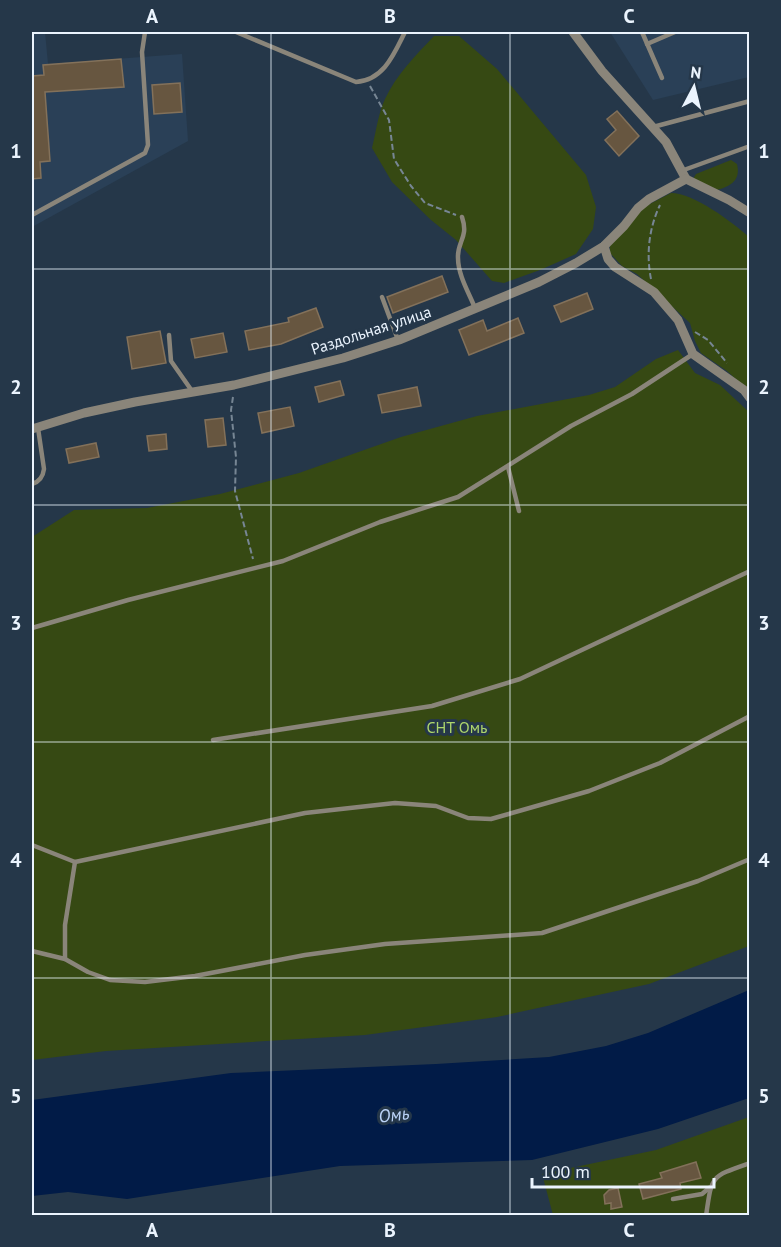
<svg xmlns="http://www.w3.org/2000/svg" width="781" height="1247" font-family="'PT Sans',sans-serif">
<rect width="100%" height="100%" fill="#253749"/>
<g fill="#2a4057">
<path d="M32 32H45L48 64 182 54 188 141 32 227Z"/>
<path d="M610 32H749V77L653 100Z"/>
</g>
<g fill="#364913">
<path d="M434 36H459L497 69 586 175 596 207 593 229 576 254 540 270 504 283 492 281 456 240 431 220 392 182 372 148C376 132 378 114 385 99 396 75 417 54 434 36Z"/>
<path d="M731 160 737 164C741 180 731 186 717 190L693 179 696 174Z"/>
<path d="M671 193C694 193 732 222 749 237V391L727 371 701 353 695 341 690 323 637 274 622 266 610 253V246L644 207Z"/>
<path d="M678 350 695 373 720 385 750 413 749 946 649 984 497 1017 365 1035 106 1051 32 1060V537L74 510 147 508 220 494 299 473 401 437 477 416 589 395 615 387 656 359Z"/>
<path d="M749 1117V1215H553L542 1174 656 1150Z"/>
</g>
<path fill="#011b47" d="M749 990V1098L658 1129 532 1160 340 1166 127 1199 68 1192 32 1196V1100L231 1073 436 1064 549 1057 606 1046 648 1033Z"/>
<g fill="#675640" stroke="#83715a" stroke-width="1.5">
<path d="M121 59 124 87 45 92 50 161 40 162 41 178 32 179V76L44 75 43 65Z"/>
<path d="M180 83 182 112 154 114 152 85Z"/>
<path d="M617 111 639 136 619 156 605 140 616 130 607 119Z"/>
<path d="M442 276 448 292 393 313 387 297Z"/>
<path d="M587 293 593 309 561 322 554 306Z"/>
<path d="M316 308 323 327 281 344 249 350 245 331 289 322 288 318Z"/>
<path d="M518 318 524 333 469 355 459 330 483 320 487 331Z"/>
<path d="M160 331 166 363 132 369 127 337Z"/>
<path d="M223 333 227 352 195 358 191 339Z"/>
<path d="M340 381 344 395 319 402 315 387Z"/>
<path d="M417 387 421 406 382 413 378 395Z"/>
<path d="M290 407 294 426 262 433 258 413Z"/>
<path d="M223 418 226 445 208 447 205 420Z"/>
<path d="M166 434 167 449 149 451 147 436Z"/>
<path d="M96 443 99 457 69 463 66 449Z"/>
<path d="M696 1162 701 1178 680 1183 681 1189 643 1199 639 1184 662 1178 660 1173Z"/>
<path d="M618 1188 622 1207 611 1209V1203L605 1204 604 1195 609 1190Z"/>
</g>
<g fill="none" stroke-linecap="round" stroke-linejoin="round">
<g stroke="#778694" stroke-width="2" stroke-dasharray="6 3" stroke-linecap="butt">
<path d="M370 86 389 120 394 159 411 186 425 203 456 215"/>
<path d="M651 279C646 254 649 228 660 205"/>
<path d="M695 332 708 340 727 363"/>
<path d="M233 397 231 410 236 457 235 491 253 559"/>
</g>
<g stroke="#8a857a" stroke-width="4.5">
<path d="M236 32 356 82C384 80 394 54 405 32"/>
<path d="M642 32 662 78"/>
<path d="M647 44 675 32"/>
<path d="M653 127 750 101"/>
<path d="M681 171 750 146"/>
<path d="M32 215 145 153 148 145 142 52 145 32"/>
<path d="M462 217C469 238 457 241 458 258 458 275 469 293 475 308"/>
<path d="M382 297 398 340"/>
<path d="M169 335 171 361 192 391"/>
<path d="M508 467 519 511"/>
<path d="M32 484C39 482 43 477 44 469L38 428"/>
<path d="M32 628 128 600 283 561 380 522 458 497 571 426 632 394 693 354"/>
<path d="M213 740 432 706 520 679 750 571"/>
<path d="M32 845 75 862 305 813 395 803 436 806 468 818 491 819 589 791 660 763 750 716"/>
<path d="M32 951 65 959 88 972 110 980 145 982 195 976 305 955 385 944 542 933 698 881 750 859"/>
<path d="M65 959V925L75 862"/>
<path d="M673 1199 702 1194 709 1188"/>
<path d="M706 1216C712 1175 710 1177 750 1163"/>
</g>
<g stroke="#8a857a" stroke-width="9">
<path d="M573 32 602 71 666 142 686 179"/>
<path d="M686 179 729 200 750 213"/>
<path d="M604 246 608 259 615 267 654 292 678 320 693 354 744 390 750 398"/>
<path d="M32 429 84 413 135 402 234 385 343 358 399 340 539 282 576 263 604 246 624 226 638 208 649 199 686 179"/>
</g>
</g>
<path fill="none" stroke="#ebf4fe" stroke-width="1.5" stroke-opacity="0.55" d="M271 32V1216M510 32V1216M32 269H750M32 505H750M32 742H750M32 978H750"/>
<g text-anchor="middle" stroke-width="6" stroke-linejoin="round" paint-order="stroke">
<g font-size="16" fill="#ebf4fe" stroke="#253749">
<text transform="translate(371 330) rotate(-18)" y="6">Раздольная улица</text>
</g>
<g font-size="16" fill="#add56c" stroke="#253749">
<text x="457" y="733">СНТ Омь</text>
</g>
<g font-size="18" font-style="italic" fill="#bbd3f7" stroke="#253749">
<text transform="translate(394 1115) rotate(-7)" y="6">Омь</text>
</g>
</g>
<rect width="781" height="1247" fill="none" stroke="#253749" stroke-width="66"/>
<g transform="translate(694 87) rotate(7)" stroke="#253749" stroke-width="4.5" paint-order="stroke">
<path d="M0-4.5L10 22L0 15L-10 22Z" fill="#ebf4fe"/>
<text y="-9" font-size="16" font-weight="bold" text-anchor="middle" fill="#ebf4fe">N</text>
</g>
<path d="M532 1178v9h182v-9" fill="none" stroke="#ebf4fe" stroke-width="3"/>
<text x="541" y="1178" font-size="18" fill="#ebf4fe" stroke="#253749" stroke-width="4.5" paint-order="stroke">100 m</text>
<rect x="33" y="33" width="715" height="1181" fill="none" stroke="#ebf4fe" stroke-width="2"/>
<g font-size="20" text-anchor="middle" font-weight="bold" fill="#ebf4fe">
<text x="152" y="23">A</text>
<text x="390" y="23">B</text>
<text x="629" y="23">C</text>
<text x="16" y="158">1</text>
<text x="764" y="158">1</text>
<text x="16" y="394">2</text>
<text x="764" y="394">2</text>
<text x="16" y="630">3</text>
<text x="764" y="630">3</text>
<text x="16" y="867">4</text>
<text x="764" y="867">4</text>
<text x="16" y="1103">5</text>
<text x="764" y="1103">5</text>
<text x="152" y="1237">A</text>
<text x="390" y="1237">B</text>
<text x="629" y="1237">C</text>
</g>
</svg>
